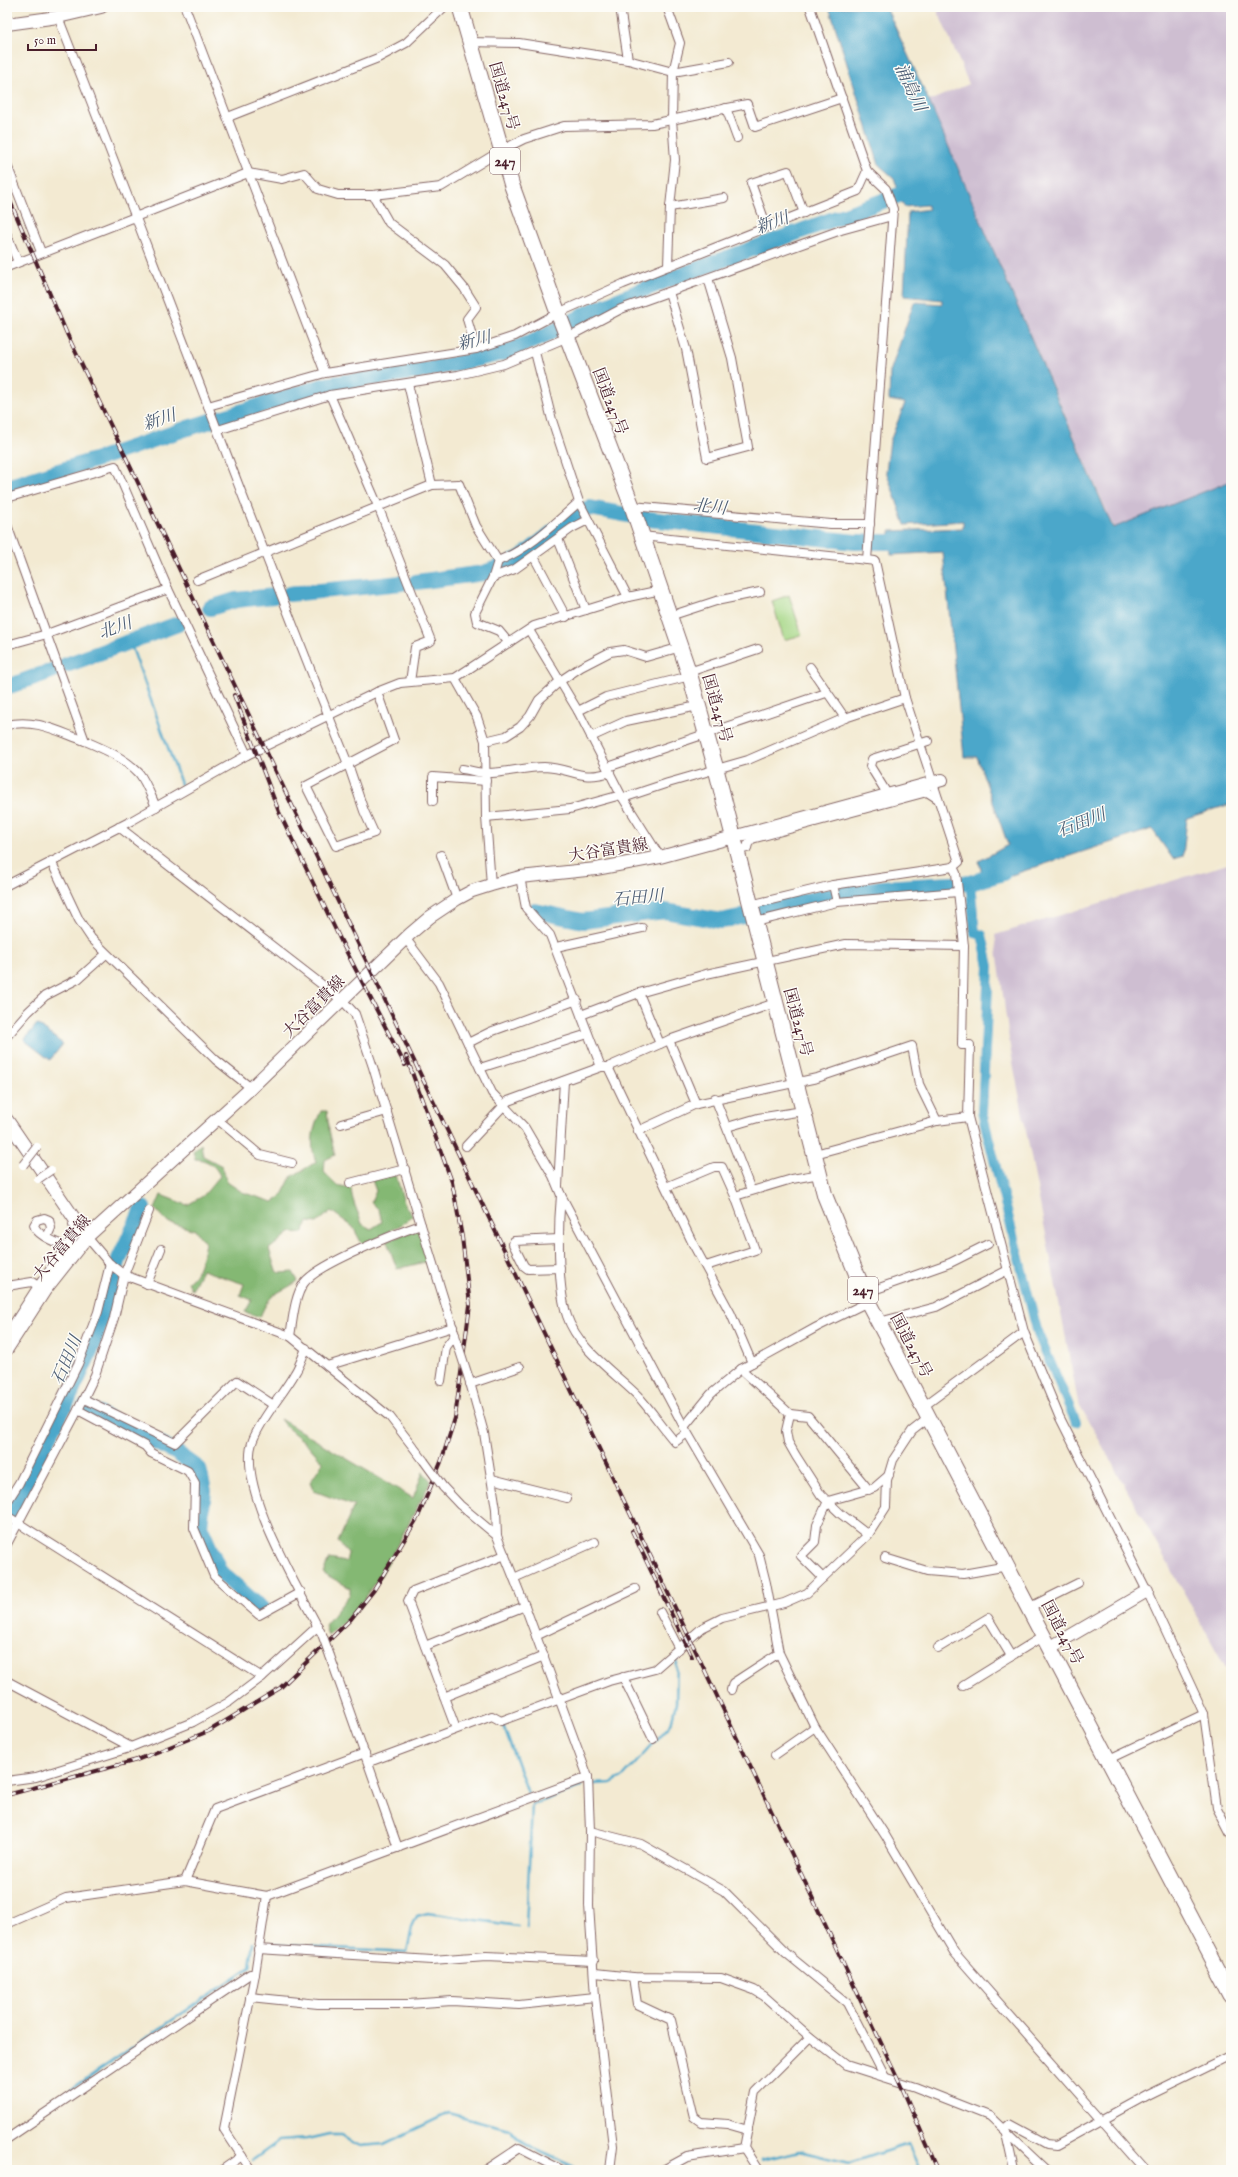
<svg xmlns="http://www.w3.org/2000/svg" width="1238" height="2177" font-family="'IM FELL English','Noto Serif JP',serif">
<rect width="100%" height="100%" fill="#fdfcf7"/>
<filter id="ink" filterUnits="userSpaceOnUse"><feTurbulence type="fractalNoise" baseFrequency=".025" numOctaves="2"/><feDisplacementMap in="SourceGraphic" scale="8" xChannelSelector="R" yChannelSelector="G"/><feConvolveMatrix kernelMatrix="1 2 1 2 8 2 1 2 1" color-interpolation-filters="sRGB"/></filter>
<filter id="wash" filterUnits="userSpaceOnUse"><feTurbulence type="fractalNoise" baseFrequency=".012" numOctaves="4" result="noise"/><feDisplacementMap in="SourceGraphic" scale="16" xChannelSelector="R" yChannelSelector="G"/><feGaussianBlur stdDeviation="0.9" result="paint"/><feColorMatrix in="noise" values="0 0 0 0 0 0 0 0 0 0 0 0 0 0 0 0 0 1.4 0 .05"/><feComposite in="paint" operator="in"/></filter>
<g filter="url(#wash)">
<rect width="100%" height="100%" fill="#f3ead2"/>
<g fill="#cebed1">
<path d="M936 7H1231V481L1114 528 929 101 969 84Z"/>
<path d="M1231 863V1677L1078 1402 1010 1047 995 935Z"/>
</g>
<path fill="#a6d786" stroke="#787b58" d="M789 595 802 635 784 640 772 601Z"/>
<g fill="#84b873" stroke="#676c4f">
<path d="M321 1111H327L329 1130 335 1155 325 1160 324 1172 336 1185 351 1188C352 1202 358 1211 362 1224L371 1229 382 1222 379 1210 371 1202 376 1191 372 1180 396 1175 405 1206 413 1215 406 1222 363 1246 353 1227 331 1211 317 1223 308 1222 302 1233 291 1232 269 1249 276 1271 280 1273 293 1272 298 1281C276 1296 271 1290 260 1317L245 1312 252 1300 240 1295 244 1284 202 1270 192 1290 188 1282C200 1274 202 1256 205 1243L195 1230 167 1222 155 1209 161 1195 187 1205 203 1196 220 1176C216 1166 207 1159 195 1159L193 1151 201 1144 203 1156 222 1166 227 1182 242 1192 273 1202 281 1197 291 1177 316 1162C309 1143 313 1128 321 1111Z"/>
<path d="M419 1228 429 1261 397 1269 387 1241Z"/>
<path d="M280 1419 413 1498 423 1472 431 1481 383 1572 357 1610 328 1636 325 1625 350 1594V1588L323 1573 329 1559 346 1562 348 1553 338 1542 354 1506 314 1491 310 1482 323 1462 307 1444 285 1426Z"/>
</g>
<g fill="#4ca7ca" stroke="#4b637a">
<path d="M829 7H886L929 101 1113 528 1231 481V804L1187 818 1183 856 1173 859 1152 829 984 884 979 861 1008 845 977 757H964L943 552 891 555 890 531 963 528V521L905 525 886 471 890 441 905 403 889 400 890 372 914 302 942 304V300L904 296 908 212 929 209 927 205 904 207 894 178 879 165Z"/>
<path d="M37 1024 63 1044 50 1060 24 1040Z"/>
</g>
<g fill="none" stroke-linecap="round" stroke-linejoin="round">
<g stroke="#4ca7ca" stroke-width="2.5">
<path d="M130 642 181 784"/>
<path d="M503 1725 528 1793"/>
<path d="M594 1784 611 1783 624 1776 671 1724 676 1703 677 1657"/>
<path d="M526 1927 532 1805 582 1786"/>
<path d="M266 1944 407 1952 412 1927 417 1916 428 1913 518 1926"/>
<path d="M7 2133 250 1967 253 1943"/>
<path d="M253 2160 279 2141 307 2139 329 2134H341L354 2143 361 2146 384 2144 449 2113 509 2129 518 2139 539 2151 572 2166 576 2170"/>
<path d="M762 2160 799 2151 849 2163 908 2144 920 2170"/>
<path d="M238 2170 240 2169"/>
<path d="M748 2170H749"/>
</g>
<path stroke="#4ca7ca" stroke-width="10" d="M970 883 975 933 982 935 989 966 982 1112 1038 1334 1076 1422"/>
<g stroke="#4ca7ca" stroke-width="16">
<path d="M7 487 98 459 188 428 327 385 431 369 508 352 544 336 592 311 657 284 921 187"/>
<path d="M416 582 484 573 518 560 578 512 590 508 649 519 855 542H912"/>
<path d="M289 594 402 583"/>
<path d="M210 608 236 600 274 596"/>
<path d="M66 665 178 624"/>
<path d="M7 687 54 670"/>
<path d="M838 894 881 888 970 883 1003 873"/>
<path d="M764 910 832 895"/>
<path d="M535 911 583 921 665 911 721 921 744 916"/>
<path d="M85 1407 177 1453 199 1469 204 1491 200 1526 220 1572 262 1609"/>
<path d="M7 1520 69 1398 94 1343 119 1259 143 1208"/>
</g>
</g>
</g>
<g filter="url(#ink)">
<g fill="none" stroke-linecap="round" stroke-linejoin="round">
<defs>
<g id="street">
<path d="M185 7 325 373"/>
<path d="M620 7 628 60 673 72 729 62"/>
<path d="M667 7 680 43 673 72 672 119 675 160 670 207 668 266"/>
<path d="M810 7 867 171 886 189 893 209 867 560 875 561 905 698 959 862 953 867 833 885 837 902"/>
<path d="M58 17C156 266 248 516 348 764L364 811 374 833 336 846 306 786 394 740 377 692"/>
<path d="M470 42 519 43 628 60"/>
<path d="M726 108 737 138"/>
<path d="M228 117 378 58 406 43 444 7"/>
<path d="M7 165 41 252"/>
<path d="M373 195 389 223 445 265 464 288 476 307 467 319 476 349"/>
<path d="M670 207 724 198"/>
<path d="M767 227 751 183 788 171 804 213"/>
<path d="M7 235 18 262"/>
<path d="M7 267 248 173 282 179 304 173 318 189 338 195H373L441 187 502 150 524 139 564 126 652 124 747 104 755 127 842 98"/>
<path d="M669 292 686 349 707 458 748 447 732 358 708 278"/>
<path d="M535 352 552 420 579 502 628 597"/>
<path d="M408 384 432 485"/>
<path d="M330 395 378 506 431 641 415 647 410 682"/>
<path d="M208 406 325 373 476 349 515 336 558 313 623 284 858 191 867 171"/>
<path d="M218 430 330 395 458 375 504 364 568 337 621 309 841 230 892 216"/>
<path d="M7 498 115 466 168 589 247 755"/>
<path d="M632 506 831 524H870"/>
<path d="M7 525 85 741C104 749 125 758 139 773 146 782 151 796 156 807"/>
<path d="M642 536 867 560"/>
<path d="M558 539 586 610"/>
<path d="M534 557 566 617"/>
<path d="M498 561 493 577 475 613 477 622 499 631 509 643"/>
<path d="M498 561C529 549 554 524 579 502"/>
<path d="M493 577 515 569 572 528 588 520"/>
<path d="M197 580 432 485 459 484 476 526 498 561"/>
<path d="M670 616 716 601 760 592"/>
<path d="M529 630 578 711 621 795 660 857"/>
<path d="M7 645 47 634 168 589"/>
<path d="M810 667 845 718"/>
<path d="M689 672 758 649"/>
<path d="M455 678 477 717 485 741 486 817 491 885"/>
<path d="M578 711 606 697 690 676"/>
<path d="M7 725C35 718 59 732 85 741"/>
<path d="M591 737 626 721 698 706"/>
<path d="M485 741 506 736 520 727 530 716 539 700 560 681 581 667 610 652 624 650 646 657 681 647"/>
<path d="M608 767 826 693"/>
<path d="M462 769C470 770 479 773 487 773 506 773 525 767 544 767 572 768 580 782 610 772"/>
<path d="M888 795 870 766 872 759 928 741"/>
<path d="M623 798 668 783 748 760 845 718 905 698"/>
<path d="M433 801V777L486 781"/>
<path d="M486 817 570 809 621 795"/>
<path d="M119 827 343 1001 355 1014 373 1067 421 1225C397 1233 318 1264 304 1283 294 1297 293 1320 290 1336"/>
<path d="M734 851 747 848 748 844 752 839 927 792 938 799"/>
<path d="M441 855 457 899"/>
<path d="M51 861 79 920 91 938 216 1060 251 1088"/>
<path d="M953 867 956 873 964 946"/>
<path d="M520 877 526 908 550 935 601 1067"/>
<path d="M7 885 131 821 247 755 377 692 400 683 455 678 534 626 628 597 661 590"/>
<path d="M750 905 833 885"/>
<path d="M755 922 837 902 958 892"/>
<path d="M406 939 439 983 492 1093 525 1128 553 1176 561 1195 684 1427 759 1555 766 1583 779 1653 815 1727 885 1835 954 1952 1146 2170"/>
<path d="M556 947 642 928"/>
<path d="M639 993 660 1044"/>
<path d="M581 1015 639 993 706 974 846 944 964 946 962 1045H970L968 1117 1024 1332 1059 1416 1147 1591 1204 1714 1217 1808 1231 1835"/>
<path d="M7 1036 28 1012 45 996 78 979 106 954"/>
<path d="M669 1040 696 1104"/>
<path d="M468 1043 490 1032 577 1000"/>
<path d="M608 1067 693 1244 731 1314 752 1363"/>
<path d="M480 1068 588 1034"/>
<path d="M715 1098 751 1190"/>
<path d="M217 1119 260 1155 292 1163"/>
<path d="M937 1121 968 1117"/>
<path d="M341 1124 387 1111"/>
<path d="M727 1127 758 1118 803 1111"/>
<path d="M638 1131 696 1104 817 1078 912 1046 919 1084 937 1121 815 1154"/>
<path d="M466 1146 508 1101 601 1067H608L669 1040 775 1003"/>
<path d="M350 1183 405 1169"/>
<path d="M558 1186 564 1081"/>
<path d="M666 1187 714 1167H722L735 1196 792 1179 820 1174"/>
<path d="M561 1195C558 1227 557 1286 567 1316 578 1349 614 1372 637 1395 651 1410 662 1427 675 1442L687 1433"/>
<path d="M421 1225 458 1345"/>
<path d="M47 1237 51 1228 49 1220 44 1218 37 1220 34 1225C37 1237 60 1243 70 1249"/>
<path d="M87 1237 110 1264 124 1275 290 1336 390 1417 424 1461"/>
<path d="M559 1239 514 1241 513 1244 524 1266 528 1269 560 1268"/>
<path d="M706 1266 755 1250 735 1196"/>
<path d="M147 1284 161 1249"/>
<path d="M7 1286 32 1282 41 1288"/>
<path d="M865 1293 950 1263 988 1244"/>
<path d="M879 1322 936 1307 1008 1270"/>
<path d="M7 1334 38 1286 76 1234 73 1225 77 1222"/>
<path d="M306 1348C303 1356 300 1365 295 1373 282 1396 263 1415 253 1440 235 1485 298 1588 320 1631"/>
<path d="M327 1366 453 1327"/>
<path d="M741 1369 790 1414 786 1431 788 1442 796 1456 821 1495 841 1514 868 1535"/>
<path d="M469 1379 484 1433 496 1509 497 1536 525 1606 588 1777 590 1831 589 1905 595 1997 613 2146 610 2170"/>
<path d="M441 1381 446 1347 455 1335"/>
<path d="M470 1384 520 1367"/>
<path d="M84 1399 175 1443 237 1381 272 1404"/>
<path d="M924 1406 1024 1332"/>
<path d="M78 1410 145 1446 151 1453 188 1471 195 1483 194 1528 214 1576 259 1615 301 1592"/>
<path d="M790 1414 808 1416 869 1490"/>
<path d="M684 1427 711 1394 741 1369 817 1327 868 1302"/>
<path d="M492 1479 567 1498"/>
<path d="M443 1487 460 1505 497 1536"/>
<path d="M7 1502 19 1483 78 1364 98 1312 110 1264"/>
<path d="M7 1516 262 1677 318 1626"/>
<path d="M7 1544 78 1410 95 1375 114 1318 124 1275 149 1211"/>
<path d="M885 1558 927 1571 963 1574 1008 1566"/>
<path d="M514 1578 595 1542"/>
<path d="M823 1578 801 1556 815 1542 817 1525 828 1501 874 1488 889 1475"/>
<path d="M1030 1607 1078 1583"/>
<path d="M660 1612 679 1649"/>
<path d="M536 1636 635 1589"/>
<path d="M425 1646 525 1606"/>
<path d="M938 1648 988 1618 1011 1656"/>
<path d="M330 1656 398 1848"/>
<path d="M623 1677 653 1739"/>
<path d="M7 1681 131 1747"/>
<path d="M963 1686 1045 1635"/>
<path d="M731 1690 733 1683 779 1653"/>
<path d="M444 1697 544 1656"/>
<path d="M456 1729 408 1601 413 1591 505 1555"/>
<path d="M775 1755 815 1727"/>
<path d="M1109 1759 1204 1714"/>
<path d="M369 1762 492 1716 501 1721 609 1681 655 1669 702 1628 722 1618 784 1603 807 1593 868 1535 886 1507 887 1480 893 1460 912 1431 930 1417"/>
<path d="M7 1781 36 1777 126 1749 193 1722 229 1702 262 1677"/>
<path d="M590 1831 641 1844 724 1891 786 1953 847 2003 885 2077"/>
<path d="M185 1881 215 1809 365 1753"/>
<path d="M7 1924 66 1898 185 1881 267 1896 588 1777"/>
<path d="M258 1949 432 1960 486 1956 594 1961"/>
<path d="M595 1973 633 1977 721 1978 754 1990 764 1996 810 2037 846 2065 915 2087 989 2116 1046 2170"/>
<path d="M633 1977 637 2004 671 2020 694 2117 701 2122 727 2124 748 2130"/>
<path d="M250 1997 318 2004H408L452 2001 519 2005 595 1997"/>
<path d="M1005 2128 1010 2124 1047 2144 1056 2145 1147 2095 1231 2054"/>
<path d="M1005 2129 1014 2170"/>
<path d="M7 2139 250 1974H255"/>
<path d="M222 2170 242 2156"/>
<path d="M251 2170 224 2129 255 1974 267 1896"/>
<path d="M486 2170 519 2148 562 2170"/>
<path d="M663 2170 687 2157 744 2148"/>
<path d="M758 2170 744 2148 755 2092 810 2037"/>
</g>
<g id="secondary">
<path d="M7 24 58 17 101 7"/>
<path d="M7 1120 87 1237"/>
<path d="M7 1349 45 1290 87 1237 251 1088 410 934 430 917 457 899 472 891 491 885 520 877 596 869 660 857 942 780"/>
<path d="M1051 1647 1147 1591"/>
</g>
<path id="highway" d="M460 7 512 186 558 313 632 506 690 676 716 769 825 1196 868 1302 1231 1994"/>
</defs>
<use href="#street" stroke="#856665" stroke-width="10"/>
<use href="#secondary" stroke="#856665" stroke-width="14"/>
<use href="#highway" stroke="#856665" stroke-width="17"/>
<use href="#street" stroke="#fff" stroke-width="8"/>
<use href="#secondary" stroke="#fff" stroke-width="12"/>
<use href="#highway" stroke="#fff" stroke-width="15"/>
<defs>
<g id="rail">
<path d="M7 194 67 334 690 1639 900 2083 938 2170"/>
<path d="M234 695 279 812 341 941 405 1065"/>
<path d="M632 1531 692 1657"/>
<path d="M7 1795 137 1760 209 1731 280 1688 351 1619 374 1590 418 1517 441 1462 455 1418 470 1305 462 1237 452 1182 406 1056"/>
</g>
</defs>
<use href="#rail" stroke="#4a1f2b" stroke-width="4"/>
<use href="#rail" stroke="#fdfcf7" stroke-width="2.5" stroke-dasharray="8" stroke-linecap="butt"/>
<defs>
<g id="street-bridge">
<path d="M23 1165 37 1147"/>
<path d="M38 1179 51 1170"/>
<path d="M458 1345 469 1379"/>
<path d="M424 1461 443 1487"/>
<path d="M322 1634 330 1656"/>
</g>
</defs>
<use href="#street-bridge" stroke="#856665" stroke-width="10" stroke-linecap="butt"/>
<use href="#street-bridge" stroke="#fff" stroke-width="8"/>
</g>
</g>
<g text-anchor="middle" stroke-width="3" stroke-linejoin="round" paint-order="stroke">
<g fill="#fdfcf7" stroke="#806168" stroke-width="1">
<rect x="490" y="148" width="30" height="26" rx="3"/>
<rect x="848" y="1277" width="30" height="26" rx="3"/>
</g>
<g font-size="15" font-weight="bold" fill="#4a1f2b">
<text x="505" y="166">247</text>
<text x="863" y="1295">247</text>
</g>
<g font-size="16" fill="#4a1f2b" stroke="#fdfcf7">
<text transform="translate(505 96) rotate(74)" y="6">国道247号</text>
<text transform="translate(611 401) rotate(69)" y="6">国道247号</text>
<text transform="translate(718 708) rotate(74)" y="6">国道247号</text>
<text transform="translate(608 849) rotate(-9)" y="6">大谷富貴線</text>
<text transform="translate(313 1006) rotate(-45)" y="6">大谷富貴線</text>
<text transform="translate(799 1022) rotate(75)" y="6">国道247号</text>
<text transform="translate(61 1247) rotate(-50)" y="6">大谷富貴線</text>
<text transform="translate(912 1345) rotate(62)" y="6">国道247号</text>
<text transform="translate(1063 1632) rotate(62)" y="6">国道247号</text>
</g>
<g font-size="17" font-style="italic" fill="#4b5c73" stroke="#fdfcf7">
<text transform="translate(911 87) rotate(65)" y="6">浦島川</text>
<text transform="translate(772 222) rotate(-20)" y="6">新川</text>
<text transform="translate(474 340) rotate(-13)" y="6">新川</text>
<text transform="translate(159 419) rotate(-18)" y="6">新川</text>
<text transform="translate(710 506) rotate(6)" y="6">北川</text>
<text transform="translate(115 627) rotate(-20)" y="6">北川</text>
<text transform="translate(1081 822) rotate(-21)" y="6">石田川</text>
<text transform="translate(638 897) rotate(-5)" y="6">石田川</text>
<text transform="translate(66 1360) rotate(-67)" y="6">石田川</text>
</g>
</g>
<rect width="1238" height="2177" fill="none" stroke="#fdfcf7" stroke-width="24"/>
<path d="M28 44v6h68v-6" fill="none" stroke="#4a1f2b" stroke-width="2"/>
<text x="34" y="44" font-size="12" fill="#4a1f2b" stroke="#fdfcf7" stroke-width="3" paint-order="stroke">50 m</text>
</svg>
